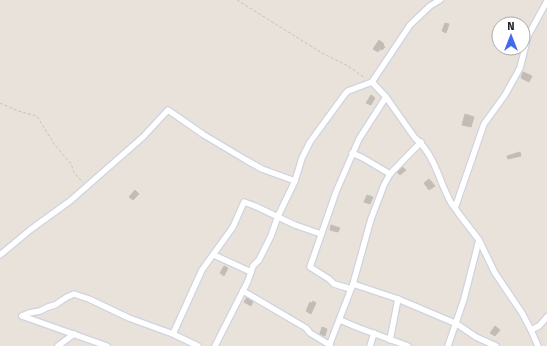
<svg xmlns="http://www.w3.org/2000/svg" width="547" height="346" font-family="'Fira Sans',sans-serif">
<rect width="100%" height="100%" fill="#e9e2da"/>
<g fill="#c1bcb6" stroke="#c4beb4">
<path d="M445 23 449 24 446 33 442 31Z"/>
<path d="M379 40 384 44 383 45 385 47 382 50 380 49 378 52 373 49Z"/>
<path d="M523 72 532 76 529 82 521 78Z"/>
<path d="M371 95 375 98 371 105 366 103Z"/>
<path d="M465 114 474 117 471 127 462 125Z"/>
<path d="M520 152 521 156 508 159 507 156Z"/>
<path d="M401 166 406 170 400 175 396 171Z"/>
<path d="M429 179 435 186 429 190 424 183Z"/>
<path d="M135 190 139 194 133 200 129 197Z"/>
<path d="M367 195 373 197 370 204 364 202Z"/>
<path d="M331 225 340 228 338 232 330 230Z"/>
<path d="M224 266 228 268 224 276 220 273Z"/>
<path d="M247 297 253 301 251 306 244 302Z"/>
<path d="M313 301 316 303 311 314 306 311 310 302 312 303Z"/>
<path d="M495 326 500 330 495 336 490 333Z"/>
<path d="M322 327 327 329 325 336 320 334Z"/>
</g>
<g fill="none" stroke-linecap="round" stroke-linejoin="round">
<defs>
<g id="minor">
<path d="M372 82 386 97 415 138C429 149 437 170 443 186 447 194 449 202 455 208"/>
<path d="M352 153 363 158 390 174"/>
<path d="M0 255 30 230 70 201 143 137 168 110 204 135 246 160 262 169 295 181"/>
<path d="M214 255 251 272"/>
<path d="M353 284 398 299 457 324 476 337 496 346"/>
<path d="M351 289 334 284 329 279 310 267 336 192 359 139 386 97"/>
<path d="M243 291 306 328 310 333 330 345"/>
<path d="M22 316 29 313 40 311 48 307 55 305 67 297 74 294 89 299 129 318 173 334 198 346"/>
<path d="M22 316 107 346"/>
<path d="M340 320 359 328 408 346"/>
<path d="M531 330 539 326 547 317"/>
<path d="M173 334 202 270 233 227 244 202 255 206 295 225 321 234"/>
<path d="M390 340 398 299"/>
<path d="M58 346 74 334"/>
<path d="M215 346 248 281 253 266 259 260 271 236 278 216 295 181 302 158 310 142 345 94 348 91 372 82 410 25 430 6 440 0"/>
<path d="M329 346 353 284 371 219 384 185 390 174 421 142"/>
<path d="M370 346 374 333"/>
<path d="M448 346 464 299 479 240"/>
<path d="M538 346 531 330 522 313 495 273 479 240 459 214 455 208 484 124 505 95 520 68 528 36 547 1"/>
</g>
</defs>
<use href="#minor" stroke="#cfd3e0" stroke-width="8"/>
<g stroke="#c3c3c3" stroke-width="1" stroke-dasharray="3 2" stroke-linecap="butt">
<path d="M237 0 322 53 348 66 365 78"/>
<path d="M0 103 18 111 37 116 54 144 71 164 74 172 83 183"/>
</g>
<use href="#minor" stroke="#fff" stroke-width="5.5"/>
</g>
<g transform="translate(511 36)"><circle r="19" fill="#ffffff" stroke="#a9a9a9"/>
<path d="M0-3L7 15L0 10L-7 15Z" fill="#4369ed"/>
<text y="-6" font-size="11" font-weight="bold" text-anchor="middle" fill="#272727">N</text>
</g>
</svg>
